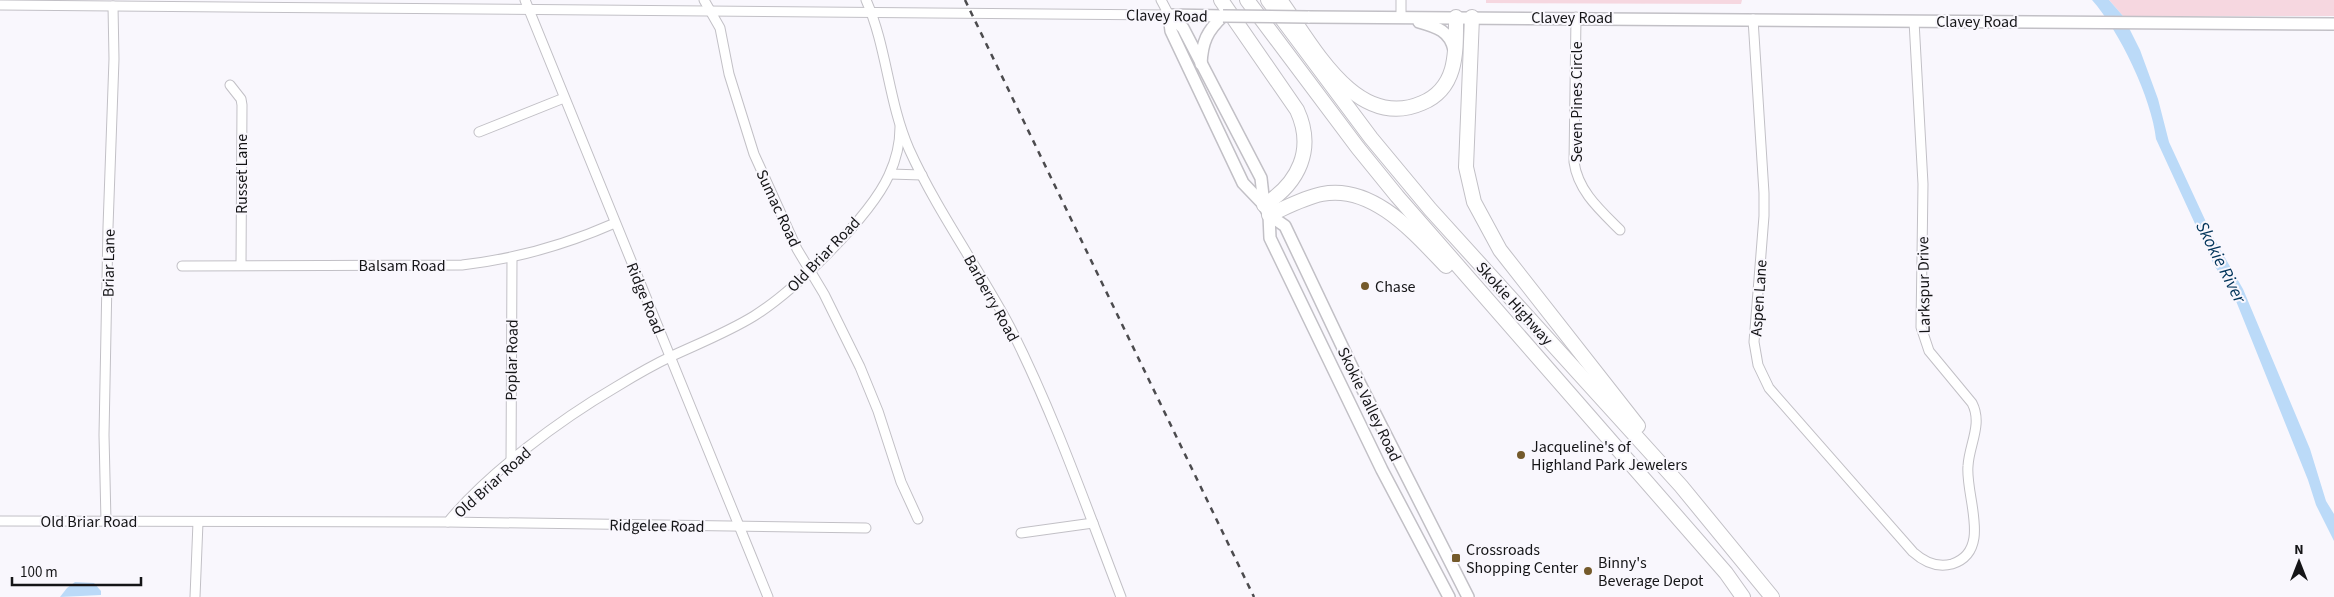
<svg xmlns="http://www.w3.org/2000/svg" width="2334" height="597" font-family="'Source Sans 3',sans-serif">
<rect width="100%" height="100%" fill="#f9f7fd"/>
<g fill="#f6d7e0">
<path d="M1486 0H1742L1741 4 1486 3Z"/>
<path d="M2109 0H2334V16H2123Z"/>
</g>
<g fill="#bbdaf8">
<path d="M2092 0H2109L2123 16 2140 50 2158 99 2169 142 2213 237 2243 289 2310 449 2326 501 2334 514V541L2316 505 2308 480 2234 296 2214 265 2156 139C2152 99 2119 30 2092 0Z"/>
<path d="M75 582 94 583 101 591V595L60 597 67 588Z"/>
</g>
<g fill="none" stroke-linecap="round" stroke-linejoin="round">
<defs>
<g id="minor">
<path d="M525 0 768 597"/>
<path d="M704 0 720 28 729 74 754 154 797 249 824 294 860 367 878 411 901 482 918 519"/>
<path d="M866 0C887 47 888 101 909 149 937 211 978 267 1010 327 1054 414 1086 506 1121 597"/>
<path d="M0 5 1169 15 1161 0"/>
<path d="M1576 17 1574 162C1578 191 1600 210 1620 230"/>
<path d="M1401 18V0"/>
<path d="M1753 19 1764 193V216L1754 342 1758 365 1769 388 1913 552C1923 561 1937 568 1952 564 1993 551 1965 496 1968 466 1969 445 1983 424 1972 403L1929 351 1921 327 1923 184 1914 21"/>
<path d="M230 85 241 99 242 105 241 265"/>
<path d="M479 132 564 98"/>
<path d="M890 174 922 175"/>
<path d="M182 266 462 265C516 259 565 245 615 223"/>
<path d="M511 463 512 258"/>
<path d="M0 521 448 522C488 473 561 419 616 387 634 376 653 365 672 356 700 343 728 332 754 316 794 291 870 217 889 175 896 160 900 143 900 127"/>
<path d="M106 521 104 435 108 227 114 59 113 6"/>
<path d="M448 522 866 528"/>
<path d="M1021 533 1093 523"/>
<path d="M195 597 198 522"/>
</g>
<g id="major">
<path d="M1169 15 1171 31 1243 183 1264 205 1269 215 1270 238 1382 470 1449 597"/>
<path d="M1169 15 1183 28 1261 178 1264 205"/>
<path d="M1169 15 1223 16"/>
<path d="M1308 17 2334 24"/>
<path d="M1419 22C1437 27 1450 31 1454 50"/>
<path d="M1201 64C1202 42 1207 31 1223 16"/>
<path d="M1269 215 1285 226 1361 386 1468 597"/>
</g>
<g id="highway">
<path d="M1221 0 1297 110C1315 149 1299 183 1264 205"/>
<path d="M1247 0 1358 148 1397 196 1726 573 1743 597"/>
<path d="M1268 0 1371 138 1430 209 1681 486 1772 597"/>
<path d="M1280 0C1312 44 1356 132 1422 103 1458 88 1456 51 1456 17"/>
<path d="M1472 17 1466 167 1474 202 1500 250 1638 426"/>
<path d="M1269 215C1287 207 1303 198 1322 194 1373 184 1415 234 1446 266"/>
</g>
</defs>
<use href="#minor" stroke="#c2c0c6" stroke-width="11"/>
<use href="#major" stroke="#c2c0c6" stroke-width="14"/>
<use href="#highway" stroke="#c2c0c6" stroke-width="16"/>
<use href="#minor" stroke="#fff" stroke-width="9"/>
<use href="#major" stroke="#fff" stroke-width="11"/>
<use href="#highway" stroke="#fff" stroke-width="14"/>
<path stroke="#4c4b4e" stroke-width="2.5" stroke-dasharray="6 6" stroke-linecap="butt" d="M965 0 1254 597"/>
<defs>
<path id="major-bridge" d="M1223 16 1308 17"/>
</defs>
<use href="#major-bridge" stroke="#c2c0c6" stroke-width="14" stroke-linecap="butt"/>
<use href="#major-bridge" stroke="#fff" stroke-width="11"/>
</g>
<g fill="#745a2b" stroke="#f9f7fd" stroke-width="2">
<circle cx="1365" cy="286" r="5"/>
<circle cx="1521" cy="455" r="5"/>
<rect x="1451" y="553" width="10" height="10" rx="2.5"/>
<circle cx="1588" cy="571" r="5"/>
</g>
<g text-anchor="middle" stroke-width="4" stroke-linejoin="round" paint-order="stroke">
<g font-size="16" fill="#151517" stroke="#f9f7fd">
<text transform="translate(1167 15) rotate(1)" y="6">Clavey Road</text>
<text x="1572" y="23">Clavey Road</text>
<text x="1977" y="27">Clavey Road</text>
<text transform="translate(1576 102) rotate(-90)" y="6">Seven Pines Circle</text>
<text transform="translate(241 174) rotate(-90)" y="6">Russet Lane</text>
<text transform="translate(779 208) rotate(65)" y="6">Sumac Road</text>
<text transform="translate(823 254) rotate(-46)" y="6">Old Briar Road</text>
<text transform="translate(108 263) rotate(-89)" y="6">Briar Lane</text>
<text x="402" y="271">Balsam Road</text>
<text transform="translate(1923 285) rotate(-91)" y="6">Larkspur Drive</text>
<text transform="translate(646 298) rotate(68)" y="6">Ridge Road</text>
<text transform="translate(992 298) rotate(61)" y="6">Barberry Road</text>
<text transform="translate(1758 298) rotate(-86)" y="6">Aspen Lane</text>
<text transform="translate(1515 303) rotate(48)" y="6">Skokie Highway</text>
<text transform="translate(511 360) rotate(-89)" y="6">Poplar Road</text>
<text transform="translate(1370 404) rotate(64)" y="6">Skokie Valley Road</text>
<text transform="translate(492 482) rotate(-42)" y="6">Old Briar Road</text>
<text x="89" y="527">Old Briar Road</text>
<text transform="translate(657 525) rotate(1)" y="6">Ridgelee Road</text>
</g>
<g font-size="16" fill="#151517" stroke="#f9f7fd" text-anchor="start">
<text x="1375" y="292">Chase</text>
<text x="1531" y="452">Jacqueline's of<tspan x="1531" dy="18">Highland Park Jewelers</tspan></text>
<text x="1466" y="555">Crossroads<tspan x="1466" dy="18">Shopping Center</tspan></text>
<text x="1598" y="568">Binny's<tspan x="1598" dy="18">Beverage Depot</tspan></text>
</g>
<g font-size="18" font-style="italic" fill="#01345a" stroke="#f9f7fd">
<text transform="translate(2221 262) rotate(63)" y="6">Skokie River</text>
</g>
</g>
<g transform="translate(2299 562)" stroke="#f9f7fd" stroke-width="4" paint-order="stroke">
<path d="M0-4L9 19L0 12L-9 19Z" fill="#151517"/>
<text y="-8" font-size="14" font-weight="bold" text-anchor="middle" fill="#151517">N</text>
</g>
<path d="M12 577v8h129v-8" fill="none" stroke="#151517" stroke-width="2.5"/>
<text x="20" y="577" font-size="15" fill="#151517" stroke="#f9f7fd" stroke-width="4" paint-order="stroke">100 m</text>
</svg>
